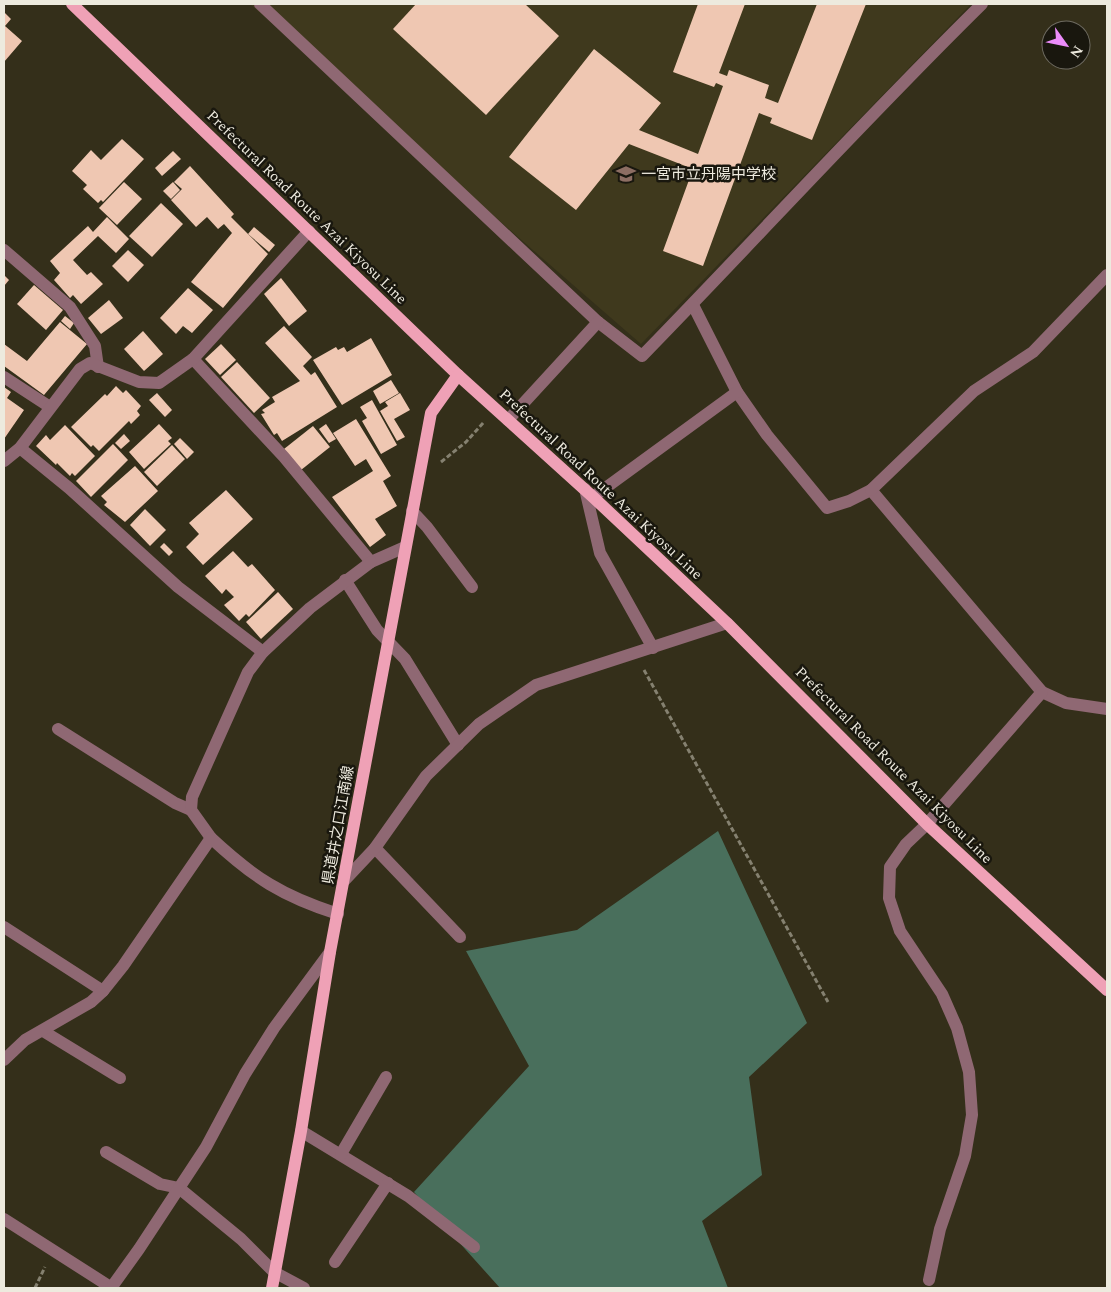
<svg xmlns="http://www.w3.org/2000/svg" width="1111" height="1292" font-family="Spectral,'Noto Sans JP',serif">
<rect width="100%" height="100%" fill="#342f1a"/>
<path fill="#3f391d" d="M250 4H971L641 344Z"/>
<path fill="#496f5c" d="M718 831 807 1023 749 1077 762 1175 702 1221 728 1288H500L414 1192 529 1066 466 951 577 930Z"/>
<g fill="#efc7b2">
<path d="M416 4H525L559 36 486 115 393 29Z"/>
<path d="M698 4H745L719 73 727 76 729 70 769 85 765 98 778 103 817 4H866L812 140 770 123 772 118 759 113 703 266 663 251 693 169 629 144 576 210 509 157 594 49 661 103 639 130 698 154 723 86 716 83 714 87 673 72Z"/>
<path d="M4 12 11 19 5 26 22 41 4 62Z"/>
<path d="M122 139 144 159 103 202 101 200 98 203 83 189 87 185 72 171 91 150 101 160Z"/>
<path d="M173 151 181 159 162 176 155 168Z"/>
<path d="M190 166 234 214 231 217 268 254 223 308 191 282 232 233 224 224 218 229 207 217 196 227 171 200 182 189 174 182Z"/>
<path d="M124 182 142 199 117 225 99 208Z"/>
<path d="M173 182 180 190 171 199 163 191Z"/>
<path d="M161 203 183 224 152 257 129 236Z"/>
<path d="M107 217 129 239 116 253 98 236 73 260 87 275 91 272 103 284 81 304 73 295 70 298 54 280 60 273 50 261 88 226 93 232Z"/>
<path d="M254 227 275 245 269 252 248 234Z"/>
<path d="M128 250 144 265 128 282 112 266Z"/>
<path d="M4 275 9 280 4 286Z"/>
<path d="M281 278 307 311 289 326 264 294Z"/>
<path d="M34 285 63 310 46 330 17 304Z"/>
<path d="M188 288 213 310 192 333 183 326 176 334 160 318Z"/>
<path d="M109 300 123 318 101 334 88 318Z"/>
<path d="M65 316 74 323 70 329 61 321Z"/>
<path d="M60 322 87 344 44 395 4 366V344L27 361Z"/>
<path d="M284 326 312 357 303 366 311 375 315 372 337 407 282 441 277 433 274 435 261 414 265 413 262 410 275 402 272 397 300 381 265 343Z"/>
<path d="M143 331 163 354 144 371 124 349Z"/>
<path d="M371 338 392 375 342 405 313 360 336 347 338 350 344 347 347 352Z"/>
<path d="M221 344 236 360 220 375 205 359Z"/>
<path d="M237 362 270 398 254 413 221 377Z"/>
<path d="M391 380 399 393 380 404 373 391Z"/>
<path d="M116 386 123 393 126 390 141 406 137 411 140 415 131 424 129 421 99 451 93 445 91 447 71 427 105 394 107 396Z"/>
<path d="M4 387 11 392 7 398 24 410 4 439Z"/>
<path d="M157 393 172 410 165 417 149 400Z"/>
<path d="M400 393 410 410 394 419 405 437 397 441 380 411 388 406 385 402Z"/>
<path d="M372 400 397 445 381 454 362 421 367 418 360 407Z"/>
<path d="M356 419 391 476 383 481 397 506 375 519 386 535 370 547 332 497 373 471 366 459 355 466 333 433Z"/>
<path d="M159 424 172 438 168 441 171 444 144 469 129 452Z"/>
<path d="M326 424 336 439 329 443 319 429Z"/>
<path d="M65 425 95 456 75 476 72 473 70 476 57 463 56 465 36 446 46 435 50 440Z"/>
<path d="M313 426 330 447 301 470 284 449Z"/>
<path d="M124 434 130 441 121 449 115 443Z"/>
<path d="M180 438 194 452 187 459 174 444Z"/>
<path d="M113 444 128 460 91 497 76 481Z"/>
<path d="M172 445 185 459 157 486 144 472Z"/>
<path d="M135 466 158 491 125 522 104 505 107 502 101 496Z"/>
<path d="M226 490 253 519 203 565 186 547 199 534 189 523Z"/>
<path d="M145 509 166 530 150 546 130 525Z"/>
<path d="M164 543 173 552 169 556 160 547Z"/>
<path d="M233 551 248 567 252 564 275 590 249 617 246 614 239 621 224 605 234 597 226 589 222 594 205 576Z"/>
<path d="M278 592 293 609 261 639 246 622Z"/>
</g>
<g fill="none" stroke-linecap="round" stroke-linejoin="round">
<g stroke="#858170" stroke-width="3" stroke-dasharray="5 2.5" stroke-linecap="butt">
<path d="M441 462 466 442 484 422"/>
<path d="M644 670 828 1002"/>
<path d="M35 1288 45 1267"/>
</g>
<g stroke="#8f6873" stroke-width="12">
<path d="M260 4 598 322 642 356C756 239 866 118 982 4"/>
<path d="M4 250 70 307 95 346 98 367"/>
<path d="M693 305 737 392 767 435 827 508 849 501 871 490 1042 692 1066 703 1107 709"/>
<path d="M193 359 284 457 371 562 405 547"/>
<path d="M4 377 50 407"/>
<path d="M508 420 598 322"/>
<path d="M20 448 69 488 178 587 263 652"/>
<path d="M4 461 20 448 80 369 90 363 139 382 159 383 193 359 309 231"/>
<path d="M585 489 600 553 653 648"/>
<path d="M871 490 974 391 1033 352 1107 275"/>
<path d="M593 497 737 392"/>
<path d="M412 511 427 527 472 587"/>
<path d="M345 580 377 630 405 659 458 745"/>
<path d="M58 729 175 803 191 810"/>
<path d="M211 838 191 810 192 797 248 672 263 652 310 608 371 562"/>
<path d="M375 848 460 937"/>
<path d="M344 881 375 848 426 776 479 724 536 685 727 623"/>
<path d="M4 927 103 991"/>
<path d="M43 1031 120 1078"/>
<path d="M4 1060 25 1040 91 1002 103 991 123 966 211 838C254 878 282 896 338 914"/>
<path d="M301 1131 408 1196 474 1247"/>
<path d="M106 1152 160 1184 179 1188 241 1239 274 1272 304 1288"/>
<path d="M341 1154 386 1077"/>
<path d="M4 1219 112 1288"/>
<path d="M335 1262 388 1183"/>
<path d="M929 1280 940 1229 965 1156 972 1115 969 1072 957 1028 942 994 900 931 889 898 890 867 906 844 927 824 1042 692"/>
<path d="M111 1288 139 1249 206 1147 245 1074 274 1028 330 952"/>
</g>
<g stroke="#efa1b6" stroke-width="12">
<path d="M72 4 458 375 593 497 727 623 927 824 1107 990"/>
<path d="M272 1288 301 1131 330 952 431 413 458 375"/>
</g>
</g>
<defs>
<symbol id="school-bare" viewBox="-9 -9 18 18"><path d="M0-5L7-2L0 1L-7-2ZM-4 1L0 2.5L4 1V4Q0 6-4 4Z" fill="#8d6e63" stroke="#19170e" stroke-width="2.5" paint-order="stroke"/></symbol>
</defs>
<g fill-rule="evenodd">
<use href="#school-bare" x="612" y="160" width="28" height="28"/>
</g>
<g text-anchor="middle" stroke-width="5" stroke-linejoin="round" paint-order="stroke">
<g font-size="15" fill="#edeade" stroke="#19170e" text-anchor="start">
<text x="641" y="179">一宮市立丹陽中学校</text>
</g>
<g font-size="15" fill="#edeade" stroke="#19170e">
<text transform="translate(307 207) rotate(44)" y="5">Prefectural Road Route Azai Kiyosu Line</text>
<text transform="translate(601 484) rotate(43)" y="5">Prefectural Road Route Azai Kiyosu Line</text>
<text transform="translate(894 765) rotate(45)" y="5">Prefectural Road Route Azai Kiyosu Line</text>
<text transform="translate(338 825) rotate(-80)" y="5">県道井之口江南線</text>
</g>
</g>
<rect width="1111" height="1292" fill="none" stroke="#edeade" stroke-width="10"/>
<g transform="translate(1066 45) rotate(123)"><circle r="24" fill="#19170e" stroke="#6e6b61"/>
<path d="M0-4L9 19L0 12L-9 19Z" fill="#ec8cfb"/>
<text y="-8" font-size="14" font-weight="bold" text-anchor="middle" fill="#edeade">N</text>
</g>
</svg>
